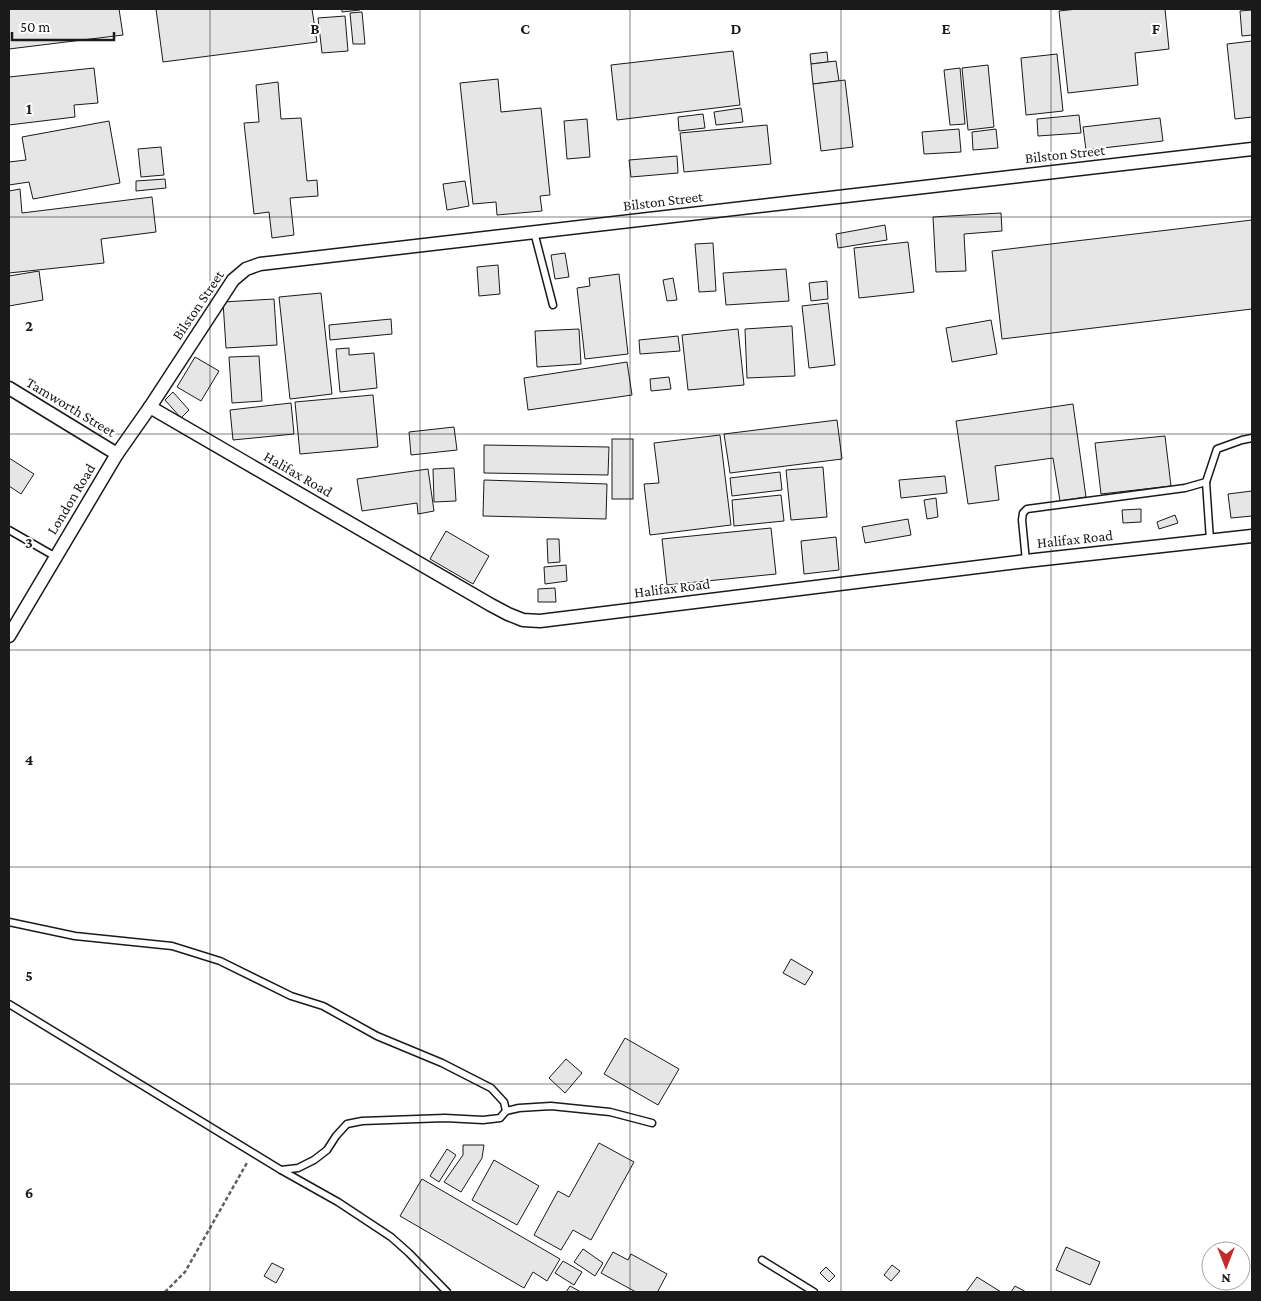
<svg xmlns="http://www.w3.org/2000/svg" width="1261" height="1301" font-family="'Crimson Pro',serif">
<rect width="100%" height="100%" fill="#fff"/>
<g fill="#e6e6e6" stroke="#1a1a1a">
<path d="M9 9H119L123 35 9 49Z"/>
<path d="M156 9H312L317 42 163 62Z"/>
<path d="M342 9H359L360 10 342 12Z"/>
<path d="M1077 9H1165L1169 49 1135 53 1138 85 1068 93 1059 11Z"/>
<path d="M1252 10V35L1242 36 1240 11Z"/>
<path d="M362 12 365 44H353L350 13Z"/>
<path d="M345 16 348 51 322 53 318 18Z"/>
<path d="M1252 41V117L1235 119 1227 44Z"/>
<path d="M733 51 740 105 617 120 611 65Z"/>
<path d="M827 52 828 62 811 64 810 54Z"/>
<path d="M1057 54 1063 111 1026 115 1021 58Z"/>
<path d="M836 61 839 81 813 84 811 64Z"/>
<path d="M988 65 994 127 968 130 962 68Z"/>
<path d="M94 68 98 103 74 105 75 117 9 125V77Z"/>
<path d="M960 68 965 124 950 125 944 70Z"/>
<path d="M498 79 501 112 541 108 550 195 540 196 542 211 497 215 496 202 473 204 460 83Z"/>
<path d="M845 80 853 147 821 151 813 84Z"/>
<path d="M278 82 281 119 301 118 307 181 317 180 318 196 290 198 294 235 272 238 269 212 254 214 244 123 259 122 256 85Z"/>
<path d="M741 108 743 122 716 125 714 112Z"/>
<path d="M703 114 705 128 679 131 678 117Z"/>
<path d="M1079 115 1081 133 1038 136 1037 119Z"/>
<path d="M1160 118 1163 141 1086 150 1083 127Z"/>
<path d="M587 119 590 157 567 159 564 121Z"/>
<path d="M109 121 120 183 33 199 29 182 9 185V162L26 160 22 137Z"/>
<path d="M767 125 771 164 684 172 680 133Z"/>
<path d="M959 129 961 152 924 154 922 132Z"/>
<path d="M996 129 998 148 973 150 972 132Z"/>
<path d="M161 147 164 175 141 177 138 149Z"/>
<path d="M677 156 678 173 631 177 629 160Z"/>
<path d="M165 179 166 188 136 191V181Z"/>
<path d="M465 181 469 206 447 210 443 184Z"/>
<path d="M20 189 22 213 152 197 156 232 101 239 104 263 9 273V191Z"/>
<path d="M1001 213 1002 231 964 234 966 271 936 272 933 217Z"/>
<path d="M1252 220V309L1002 339 992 251Z"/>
<path d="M885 225 887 240 838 248 836 234Z"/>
<path d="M908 242 914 292 859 298 854 248Z"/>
<path d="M713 243 716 291 699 292 695 244Z"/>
<path d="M565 253 569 277 555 279 551 255Z"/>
<path d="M498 265 500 294 479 296 477 267Z"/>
<path d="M786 269 789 301 726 305 723 273Z"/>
<path d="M39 271 43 300 9 306V276Z"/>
<path d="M619 274 628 354 585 359 577 288 590 286 589 278Z"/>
<path d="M673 278 677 300 667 301 663 280Z"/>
<path d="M827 281 828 299 811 301 809 283Z"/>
<path d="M321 293 332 394 290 399 279 297Z"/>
<path d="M274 299 277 345 226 348 223 302Z"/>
<path d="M828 303 835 365 809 368 802 306Z"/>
<path d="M391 319 392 334 330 340 329 325Z"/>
<path d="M991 320 997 354 952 362 946 328Z"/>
<path d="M792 326 795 376 747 378 745 329Z"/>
<path d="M579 329 581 364 537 367 535 331Z"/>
<path d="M738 329 744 385 688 390 682 335Z"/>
<path d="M678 336 680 351 640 354 639 340Z"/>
<path d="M349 348V355L374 353 377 388 340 392 336 349Z"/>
<path d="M259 356 262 401 232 403 229 357Z"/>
<path d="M195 357 219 371 201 401 177 387Z"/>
<path d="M627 362 632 395 528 410 524 378Z"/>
<path d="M669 377 671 389 651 391 650 379Z"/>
<path d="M173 392 189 410 181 418 165 400Z"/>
<path d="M373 395 378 447 300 454 295 402Z"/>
<path d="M291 403 294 434 233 440 230 410Z"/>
<path d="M1073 404 1086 497 1060 501 1053 458 995 466 999 500 968 504 956 421Z"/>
<path d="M837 420 842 459 730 473 724 434Z"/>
<path d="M454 427 457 450 411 455 409 432Z"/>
<path d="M720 435 731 525 650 535 644 484 659 483 654 443Z"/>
<path d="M1165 436 1171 486 1101 494 1095 443Z"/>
<rect x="612" y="439" width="21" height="60"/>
<path d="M484 445 609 447 608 475 484 473Z"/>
<path d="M9 458 34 474 21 494 9 486Z"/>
<path d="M823 467 827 517 791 520 786 470Z"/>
<path d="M454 468 456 501 434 502 433 469Z"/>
<path d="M428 469 434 511 418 514 417 503 362 511 357 479Z"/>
<path d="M780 472 782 490 732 496 730 478Z"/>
<path d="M945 476 947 493 901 498 899 480Z"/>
<path d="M484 480 607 484 606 519 483 516Z"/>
<path d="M1252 491V516L1231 518 1228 494Z"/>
<path d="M781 495 784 521 734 526 732 500Z"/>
<path d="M936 498 938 517 927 519 924 500Z"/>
<path d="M1141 509V522L1123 523 1122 510Z"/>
<path d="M1175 515 1178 523 1159 529 1157 522Z"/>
<path d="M908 519 911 535 865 543 862 527Z"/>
<path d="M771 528 776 574 667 585 662 539Z"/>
<path d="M446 531 489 556 473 584 430 559Z"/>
<path d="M836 537 839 570 804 574 801 541Z"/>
<path d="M547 539H559L560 562 548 563Z"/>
<path d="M566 565 567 581 545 584 544 567Z"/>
<path d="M555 588 556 602H538V589Z"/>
<path d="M791 959 813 972 805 985 783 973Z"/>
<path d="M625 1038 679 1069 658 1105 604 1074Z"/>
<path d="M566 1059 582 1073 565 1093 549 1078Z"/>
<path d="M599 1143 634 1162 591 1240 573 1230 561 1250 534 1235 558 1191 569 1197Z"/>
<path d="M463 1145H484L482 1158 461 1192 444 1182 463 1155Z"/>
<path d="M447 1149 456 1155 439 1182 430 1176Z"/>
<path d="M494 1160 539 1186 517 1225 472 1200Z"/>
<path d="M422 1179 560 1259 547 1281 533 1272 524 1288 400 1216Z"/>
<path d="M1066 1247 1100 1262 1090 1285 1056 1270Z"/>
<path d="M583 1249 603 1263 595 1276 574 1262Z"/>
<path d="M613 1252 628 1260 631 1254 667 1274 658 1291 661 1292H636L601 1273Z"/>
<path d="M563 1261 582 1272 574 1285 555 1273Z"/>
<path d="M272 1263 284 1269 276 1283 264 1276Z"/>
<path d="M892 1265 900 1271 891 1281 884 1275Z"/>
<path d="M826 1267 835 1276 829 1282 820 1273Z"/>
<path d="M977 1277 1001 1292H966Z"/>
<path d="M570 1286 581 1292H566Z"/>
<path d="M1015 1286 1026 1292H1011Z"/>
</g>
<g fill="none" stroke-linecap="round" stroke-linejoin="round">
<defs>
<g id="lane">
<path d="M534 232 553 305"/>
<path d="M1206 482 1210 540"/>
<path d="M9 530 56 557"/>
<path d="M1026 561 1022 520 1023 513 1027 509 1185 488 1206 482 1217 449 1242 440 1252 438"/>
<path d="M9 922 75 936 172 946 220 961 291 996 323 1006 377 1036 442 1063 491 1088 504 1102 506 1111 500 1118 483 1120 445 1118 362 1121 347 1124 336 1136 327 1150 314 1160 298 1168 281 1170"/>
<path d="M9 1004 281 1170 338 1202 391 1237 409 1253 447 1292"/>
<path d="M506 1111 519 1108 551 1106 610 1112 652 1123"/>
<path d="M762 1260 814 1292"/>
</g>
<g id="street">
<path d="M9 388 117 454"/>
<path d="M150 407 491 605 508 614 523 620 540 621 1026 561 1252 536"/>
<path d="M9 636 117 454 150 407 233 280 246 269 260 264 1252 149"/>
</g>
</defs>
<use href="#lane" stroke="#1a1a1a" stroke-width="9"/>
<use href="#street" stroke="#1a1a1a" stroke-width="15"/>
<path stroke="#5f5f5f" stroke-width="2.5" stroke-dasharray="4 2.5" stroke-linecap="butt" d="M165 1292 185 1272 248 1161"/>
<use href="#lane" stroke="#fff" stroke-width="6"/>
<use href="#street" stroke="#fff" stroke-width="12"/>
</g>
<path fill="none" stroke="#1a1a1a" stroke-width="1" stroke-opacity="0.55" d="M210 9V1292M420 9V1292M630 9V1292M841 9V1292M1051 9V1292M9 217H1252M9 434H1252M9 650H1252M9 867H1252M9 1084H1252"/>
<g text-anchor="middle" stroke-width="4" stroke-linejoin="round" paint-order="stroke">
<g font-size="15" fill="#1a1a1a" stroke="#fff">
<text transform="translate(1065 154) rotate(-6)" y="5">Bilston Street</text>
<text transform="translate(663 201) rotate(-7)" y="5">Bilston Street</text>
<text transform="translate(198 305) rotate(-56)" y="5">Bilston Street</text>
<text transform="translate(71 407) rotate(31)" y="5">Tamworth Street</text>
<text transform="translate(298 474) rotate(30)" y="5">Halifax Road</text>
<text transform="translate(71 499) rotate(-59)" y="5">London Road</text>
<text transform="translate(1075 539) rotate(-6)" y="5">Halifax Road</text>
<text transform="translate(672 588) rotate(-7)" y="5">Halifax Road</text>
</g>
</g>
<g font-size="16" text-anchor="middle" font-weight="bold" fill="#1a1a1a" stroke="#fff" stroke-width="4" stroke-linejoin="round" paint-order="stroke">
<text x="315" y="34">B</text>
<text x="525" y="34">C</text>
<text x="736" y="34">D</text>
<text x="946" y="34">E</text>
<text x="1156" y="34">F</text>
<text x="29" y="114">1</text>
<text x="29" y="331">2</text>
<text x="29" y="548">3</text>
<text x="29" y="765">4</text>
<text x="29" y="981">5</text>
<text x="29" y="1198">6</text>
</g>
<rect width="1261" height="1301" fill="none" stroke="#1a1a1a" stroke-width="20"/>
<g transform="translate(1226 1266) rotate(180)"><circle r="24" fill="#ffffff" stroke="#a3a3a3"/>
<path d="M0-4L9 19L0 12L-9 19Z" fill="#c62828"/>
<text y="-8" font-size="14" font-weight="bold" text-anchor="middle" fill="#1a1a1a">N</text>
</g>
<path d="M12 32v8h102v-8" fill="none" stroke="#1a1a1a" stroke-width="2.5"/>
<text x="20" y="32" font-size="15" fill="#1a1a1a" stroke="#ffffff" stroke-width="4" paint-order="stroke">50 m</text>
</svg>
